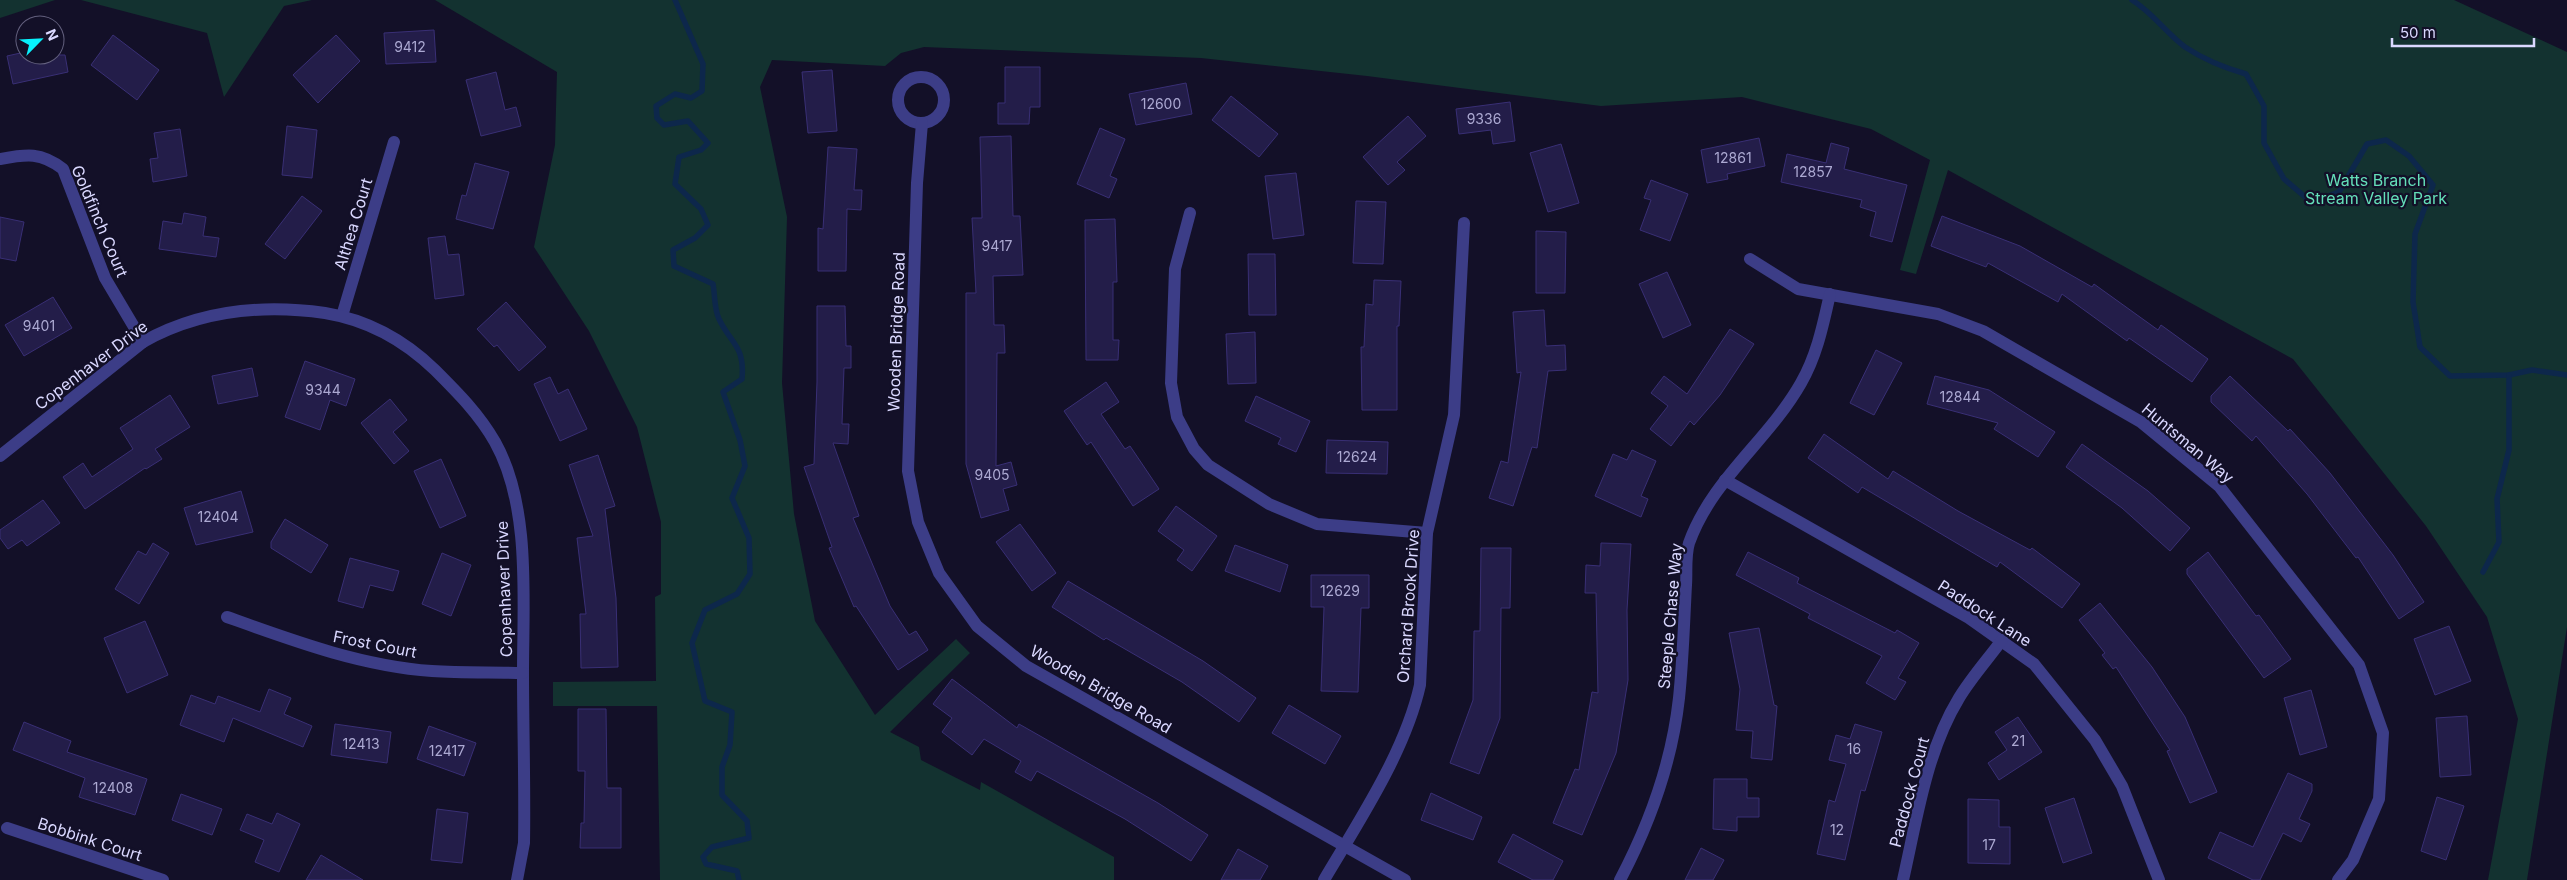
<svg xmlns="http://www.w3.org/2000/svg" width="2567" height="880" font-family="Inter,sans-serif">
<rect width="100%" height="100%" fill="#131028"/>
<g fill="#133230">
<path d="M0 0H55L0 18Z"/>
<path d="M81 0H312L284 6 224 97 207 33Z"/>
<path d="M435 0H2454L2567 52V627L2527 880H2488L2518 719 2487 617 2426 526 2293 359 1948 170 1916 274 1900 270 1930 160 1871 129 1742 97 1601 106 1367 76 1201 58 924 47 901 53 885 66 772 60 760 87 787 217 782 383 794 514 815 621 875 715 956 639 970 653 890 732 919 747 921 760 980 790 981 782 1114 857V880H660L657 706H553V682L656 681 655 597 661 594V522L637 427 589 331 534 247 555 145 557 72Z"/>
</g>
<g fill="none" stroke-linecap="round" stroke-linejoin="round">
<g stroke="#0d274b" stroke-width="5.5">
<path d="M675 0 703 64 702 91 691 98 675 94 656 106 657 118 664 125 688 121 708 143 701 150 679 157 675 184 701 209 708 225 695 238 673 250 674 266 713 284C715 294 714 309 719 319 731 344 745 346 742 379L723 392 740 440 745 466 732 498 749 538 750 574 737 594 705 610 692 643 705 701 732 712 730 745 722 767V795L747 821 749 838 712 847 703 857 706 864 737 871 739 880"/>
<path d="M2132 0C2153 13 2166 33 2185 47 2203 59 2225 68 2246 74L2264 106V143L2284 179 2311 202 2339 192 2367 144 2386 140 2409 156 2433 185 2415 234 2413 302 2420 347 2450 376 2509 375 2532 370 2567 375"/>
<path d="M2483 572 2499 542 2497 499 2509 450V375"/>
</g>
</g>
<g fill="#231d49" stroke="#392f75">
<path d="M434 30 436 62 386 64 384 33Z"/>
<path d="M113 35 159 70 137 100 91 65Z"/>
<path d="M336 35 360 61 318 103 293 75Z"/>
<path d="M25 52V55H65L68 72 13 84 7 56Z"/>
<path d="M1005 67H1040V107H1030L1029 124H998V103H1005Z"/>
<path d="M832 70 837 131 808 133 802 72Z"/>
<path d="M496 72 505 110 516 107 521 126 481 136 466 80Z"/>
<path d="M1186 83 1192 114 1136 125 1129 94Z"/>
<path d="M1231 96 1278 134 1259 157 1212 120Z"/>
<path d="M1510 102 1515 141 1493 144 1491 130 1459 134 1456 109Z"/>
<path d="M1408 116 1426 136 1397 162 1405 170 1388 185 1363 157Z"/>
<path d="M287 126 317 130 312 178 282 175Z"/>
<path d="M1100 128 1125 139 1110 176 1117 179 1109 198 1077 184Z"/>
<path d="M180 129 187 176 153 182 150 159 158 158 154 133Z"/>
<path d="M1011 136 1013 216H1020L1023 275 993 276 994 325H1004L1005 353H997L996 466 1011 462 1017 485 1003 489 1009 510 981 518 966 464V293H976L972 218H982L980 137Z"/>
<path d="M1759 138 1765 166 1727 174 1728 179 1707 183 1701 150Z"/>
<path d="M1831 143 1849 148 1844 169 1907 185 1892 242 1870 236 1876 212 1860 207 1862 200 1781 182 1787 154 1826 163Z"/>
<path d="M1561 144 1579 203 1548 212 1530 153Z"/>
<path d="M828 147 857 149 854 190H862L861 210 847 209 846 271H818V228L823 229Z"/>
<path d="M475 163 509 172 493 229 456 219 462 195 466 196Z"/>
<path d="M1296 173 1304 235 1273 239 1265 176Z"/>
<path d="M1651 180 1688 194 1670 241 1640 230 1651 200 1644 198Z"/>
<path d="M302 196 322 211 285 259 265 244Z"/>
<path d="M1356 201 1386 202 1383 264 1353 263Z"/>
<path d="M184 213 206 217 203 236 219 238 216 257 159 249 163 221 182 224Z"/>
<path d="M1942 216 2020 246 2092 287 2094 284 2158 330 2161 325 2208 359 2192 382 2129 338 2127 341 2062 294 2058 302 1988 263 1986 267 1931 246Z"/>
<path d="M0 217 24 222 16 261 0 258Z"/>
<path d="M1115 219 1117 282H1113V340H1119L1118 360H1086L1085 220Z"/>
<path d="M1536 231 1566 232 1565 293H1536Z"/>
<path d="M445 236 448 255 459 254 464 295 435 299 428 238Z"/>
<path d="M1248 254H1275L1276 315H1249Z"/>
<path d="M1667 272 1691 325 1663 338 1639 284Z"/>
<path d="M1374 280 1401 281 1399 326H1397V410H1362L1361 347H1364L1366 304 1373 305Z"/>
<path d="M53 297 72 328 24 356 5 325Z"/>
<path d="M506 302 546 347 519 371 497 345 494 347 477 329Z"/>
<path d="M817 306H845L846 346H851V368H844L842 424H849L848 444 833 443 859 516 853 518 890 606 909 635 916 631 928 650 898 670 856 606 854 607 829 548 832 547 804 467 814 464 817 382Z"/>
<path d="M1544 310 1546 346 1565 345 1566 370 1548 371 1537 448 1532 447 1513 506 1489 498 1501 461 1508 463 1521 372 1517 373 1513 312Z"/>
<path d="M1730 329 1754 344 1720 395 1694 425 1690 421 1671 446 1650 429 1668 406 1651 393 1664 376 1687 394Z"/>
<path d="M1255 332 1256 383 1228 384 1226 334Z"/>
<path d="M1876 350 1902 363 1874 415 1850 403Z"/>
<path d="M305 361 355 379 346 406 330 400 320 430 285 417Z"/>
<path d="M252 368 258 396 218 404 212 376Z"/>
<path d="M1935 376 1989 390 2055 432 2038 457 1994 429 1998 423 1927 404Z"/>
<path d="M2230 376 2288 431 2290 429 2330 473 2393 555 2424 602 2399 619 2358 557 2356 558 2307 494 2256 436 2252 441 2211 402V396Z"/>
<path d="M550 377 558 394 568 389 587 429 560 441 534 384Z"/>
<path d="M1106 382 1119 402 1101 414 1125 449 1130 446 1159 489 1133 506 1091 442 1087 445 1064 411Z"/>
<path d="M170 395 190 427 155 449 162 459 146 469 145 468 85 509 63 477 83 463 92 477 133 449 120 428Z"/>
<path d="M1256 396 1310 421 1296 452 1278 444 1281 438 1245 421Z"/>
<path d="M390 399 407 420 393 432 409 451 394 464 361 423Z"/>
<path d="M1824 434 1888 479 1893 471 1958 511 2030 550 2032 548 2080 584 2062 608 2000 562 1997 567 1862 487 1858 493 1808 458Z"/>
<path d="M1327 440 1388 442 1387 474 1326 473Z"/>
<path d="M2082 444 2148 491 2190 528 2170 551 2122 508 2066 467Z"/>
<path d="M1632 450 1656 461 1641 496 1648 499 1641 517 1595 496 1613 454 1627 460Z"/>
<path d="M598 455 615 506 605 509 616 598 618 667 581 668 580 614H586L577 538 593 536 569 465Z"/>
<path d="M441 459 466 516 440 528 414 471Z"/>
<path d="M241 491 253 532 196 545 184 508Z"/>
<path d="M43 500 60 523 27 546 22 540 8 549 0 538V530Z"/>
<path d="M1176 506 1217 536 1192 571 1177 560 1184 550 1158 531Z"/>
<path d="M285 519 328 545 311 573 271 548V542Z"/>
<path d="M1020 524 1056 573 1032 591 996 542Z"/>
<path d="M153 543 169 553 139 604 115 589 138 551 146 555Z"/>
<path d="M1601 543 1631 544 1627 610 1628 680 1616 753 1582 835 1553 823 1575 769 1579 770 1592 692 1598 693 1596 593H1585L1586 565 1600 566Z"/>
<path d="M1235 545 1288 565 1280 592 1225 571Z"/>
<path d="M1481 548H1511L1510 608H1501L1500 718 1479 774 1450 763 1473 700 1474 631H1480Z"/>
<path d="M1748 552 1799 578 1797 583 1895 633 1897 630 1919 643 1898 678 1906 682 1895 700 1866 683 1882 656 1808 618 1810 614 1736 575Z"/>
<path d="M2208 552 2256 616 2259 615 2291 659 2264 678 2187 574V569Z"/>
<path d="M442 553 471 565 451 616 422 604Z"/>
<path d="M350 558 399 571 393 591 370 585 363 608 338 601Z"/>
<path d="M1311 575H1369V608H1361L1358 692 1321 691 1324 607H1311Z"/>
<path d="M1068 581 1203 661 1256 698 1239 722 1182 682 1106 638 1104 640 1052 607Z"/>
<path d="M2100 603 2152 667 2185 717 2217 792 2190 803 2167 751 2170 750 2116 667 2113 669 2102 655 2105 653 2079 620Z"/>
<path d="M145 621 168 675 127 693 104 638Z"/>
<path d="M2449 626 2471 681 2435 695 2414 639Z"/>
<path d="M1759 628 1774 705 1777 706 1772 760 1751 758 1753 731 1736 730 1740 689 1729 633Z"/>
<path d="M952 679 1017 728 1019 724 1158 803 1208 835 1191 861 1125 819 1037 771 1031 781 1015 772 1021 761 984 739 972 755 942 732 952 718 933 704Z"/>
<path d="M269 689 291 698 284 714 312 726 303 747 233 718 224 742 180 725 191 695 215 704 218 696 260 712Z"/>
<path d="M2311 690 2327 747 2300 755 2284 698Z"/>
<path d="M1289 705 1341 736 1325 764 1272 733Z"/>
<path d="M578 709H606L607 788H621V848H580L581 823H584L585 771H578Z"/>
<path d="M2467 716 2471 775 2440 777 2436 718Z"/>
<path d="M2018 717 2042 752 1999 780 1988 763 2007 750 1995 732Z"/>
<path d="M24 722 71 741 67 752 147 779 135 815 79 797 85 778 13 750Z"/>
<path d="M335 724 391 732 387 763 331 755Z"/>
<path d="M1855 724 1882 732 1865 791 1861 790 1845 860 1817 854 1829 800 1835 802 1846 764 1829 760 1836 735 1850 739Z"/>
<path d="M429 726 476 743 464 776 417 759Z"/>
<path d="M2288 773 2312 784V791L2299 819 2310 824 2301 842 2283 833 2260 880H2253L2208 858 2220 832 2253 847Z"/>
<path d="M1714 779H1747V798H1759V817H1737V831L1713 829Z"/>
<path d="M1431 793 1482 817 1473 840 1421 820Z"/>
<path d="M181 794 222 809 212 835 172 820Z"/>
<path d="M2437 797 2464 806 2446 860 2421 851Z"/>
<path d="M2074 798 2092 853 2063 863 2045 808Z"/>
<path d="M1968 799 1999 800V827H2010V864L1968 863Z"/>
<path d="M437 809 468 813 462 863 431 860Z"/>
<path d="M277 813 300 824 279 872 255 862 264 840 240 830 247 814 272 824Z"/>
<path d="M1513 834 1563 861 1553 880H1533L1498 862Z"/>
<path d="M1701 848 1724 860 1713 880H1685Z"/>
<path d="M1238 849 1268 866 1260 880H1221Z"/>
<path d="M321 855 363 880H306Z"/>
</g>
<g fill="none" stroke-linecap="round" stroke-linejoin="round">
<g stroke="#3c3d87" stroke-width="12">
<circle cx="921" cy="100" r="23"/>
<path d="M922 123 917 183 908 471 918 522 939 573 977 626 1026 666 1405 880"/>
<path d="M0 159C27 154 41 152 63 169L105 278 143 342"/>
<path d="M1190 213 1175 269 1171 383 1177 417 1194 449 1208 465 1269 504 1317 524 1427 533"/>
<path d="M1750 259 1798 289 1938 314 1983 331 2141 422 2219 486 2359 665 2383 733 2379 799 2353 860 2338 880"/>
<path d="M342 316 394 142"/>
<path d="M0 456 143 342C200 310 261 304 325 313 368 320 404 340 435 370 458 393 479 414 495 442 531 506 523 600 523 672 523 729 525 786 524 843L517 880"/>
<path d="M1725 480 1969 618 2034 664 2095 740 2122 786 2159 880"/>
<path d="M227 617C294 641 361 666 432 671 462 673 493 672 523 673"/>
<path d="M7 828 163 880"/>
<path d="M1324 880C1359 821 1405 752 1420 685L1427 533 1454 415 1464 223"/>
<path d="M1620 880C1650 823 1672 762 1679 698 1683 660 1684 622 1686 585 1687 572 1685 556 1689 543 1712 479 1768 441 1801 383 1817 355 1823 325 1830 294"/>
<path d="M1903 880C1917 819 1926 752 1959 698 1971 678 1988 659 2002 640"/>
</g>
</g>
<g text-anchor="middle" stroke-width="4.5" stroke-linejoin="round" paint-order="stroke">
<g font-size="14" fill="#aca9d2">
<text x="410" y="52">9412</text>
<text x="1161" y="109">12600</text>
<text x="1484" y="124">9336</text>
<text x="1733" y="163">12861</text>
<text x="1813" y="177">12857</text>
<text x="997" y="251">9417</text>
<text x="39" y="331">9401</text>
<text x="323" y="395">9344</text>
<text x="1960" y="402">12844</text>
<text x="1357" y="462">12624</text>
<text x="992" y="480">9405</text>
<text x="218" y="522">12404</text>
<text x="1340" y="596">12629</text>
<text x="2018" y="746">21</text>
<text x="361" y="749">12413</text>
<text x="1854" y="754">16</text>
<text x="447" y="756">12417</text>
<text x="113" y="793">12408</text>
<text x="1837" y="835">12</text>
<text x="1989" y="850">17</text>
</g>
<g font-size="16" fill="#64dfb9" stroke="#131028">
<text x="2376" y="186">Watts Branch<tspan x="2376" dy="18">Stream Valley Park</tspan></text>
</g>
<g font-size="16" fill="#dad8ff" stroke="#131028">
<text transform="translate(100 221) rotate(67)" y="6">Goldfinch Court</text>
<text transform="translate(353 224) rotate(-73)" y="6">Althea Court</text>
<text transform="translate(896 332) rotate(-88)" y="6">Wooden Bridge Road</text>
<text transform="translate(91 365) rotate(-37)" y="6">Copenhaver Drive</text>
<text transform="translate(2188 443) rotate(40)" y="6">Huntsman Way</text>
<text transform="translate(504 589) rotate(-92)" y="6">Copenhaver Drive</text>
<text transform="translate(1408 606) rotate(-86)" y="6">Orchard Brook Drive</text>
<text transform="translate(1985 613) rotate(33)" y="6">Paddock Lane</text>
<text transform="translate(1670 616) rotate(-85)" y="6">Steeple Chase Way</text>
<text transform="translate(375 644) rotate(11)" y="6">Frost Court</text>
<text transform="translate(1101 689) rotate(30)" y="6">Wooden Bridge Road</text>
<text transform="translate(1909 792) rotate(-75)" y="6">Paddock Court</text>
<text transform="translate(90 839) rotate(18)" y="6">Bobbink Court</text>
</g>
</g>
<g transform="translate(40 40) rotate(66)"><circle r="24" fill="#131028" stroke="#63607e"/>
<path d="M0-4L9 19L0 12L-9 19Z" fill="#07f1fc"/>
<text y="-8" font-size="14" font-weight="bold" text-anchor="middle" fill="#dad8ff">N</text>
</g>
<path d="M2392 38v8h142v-8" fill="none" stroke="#dad8ff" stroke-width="2.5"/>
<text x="2400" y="38" font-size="15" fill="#dad8ff" stroke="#131028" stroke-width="4" paint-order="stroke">50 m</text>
</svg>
